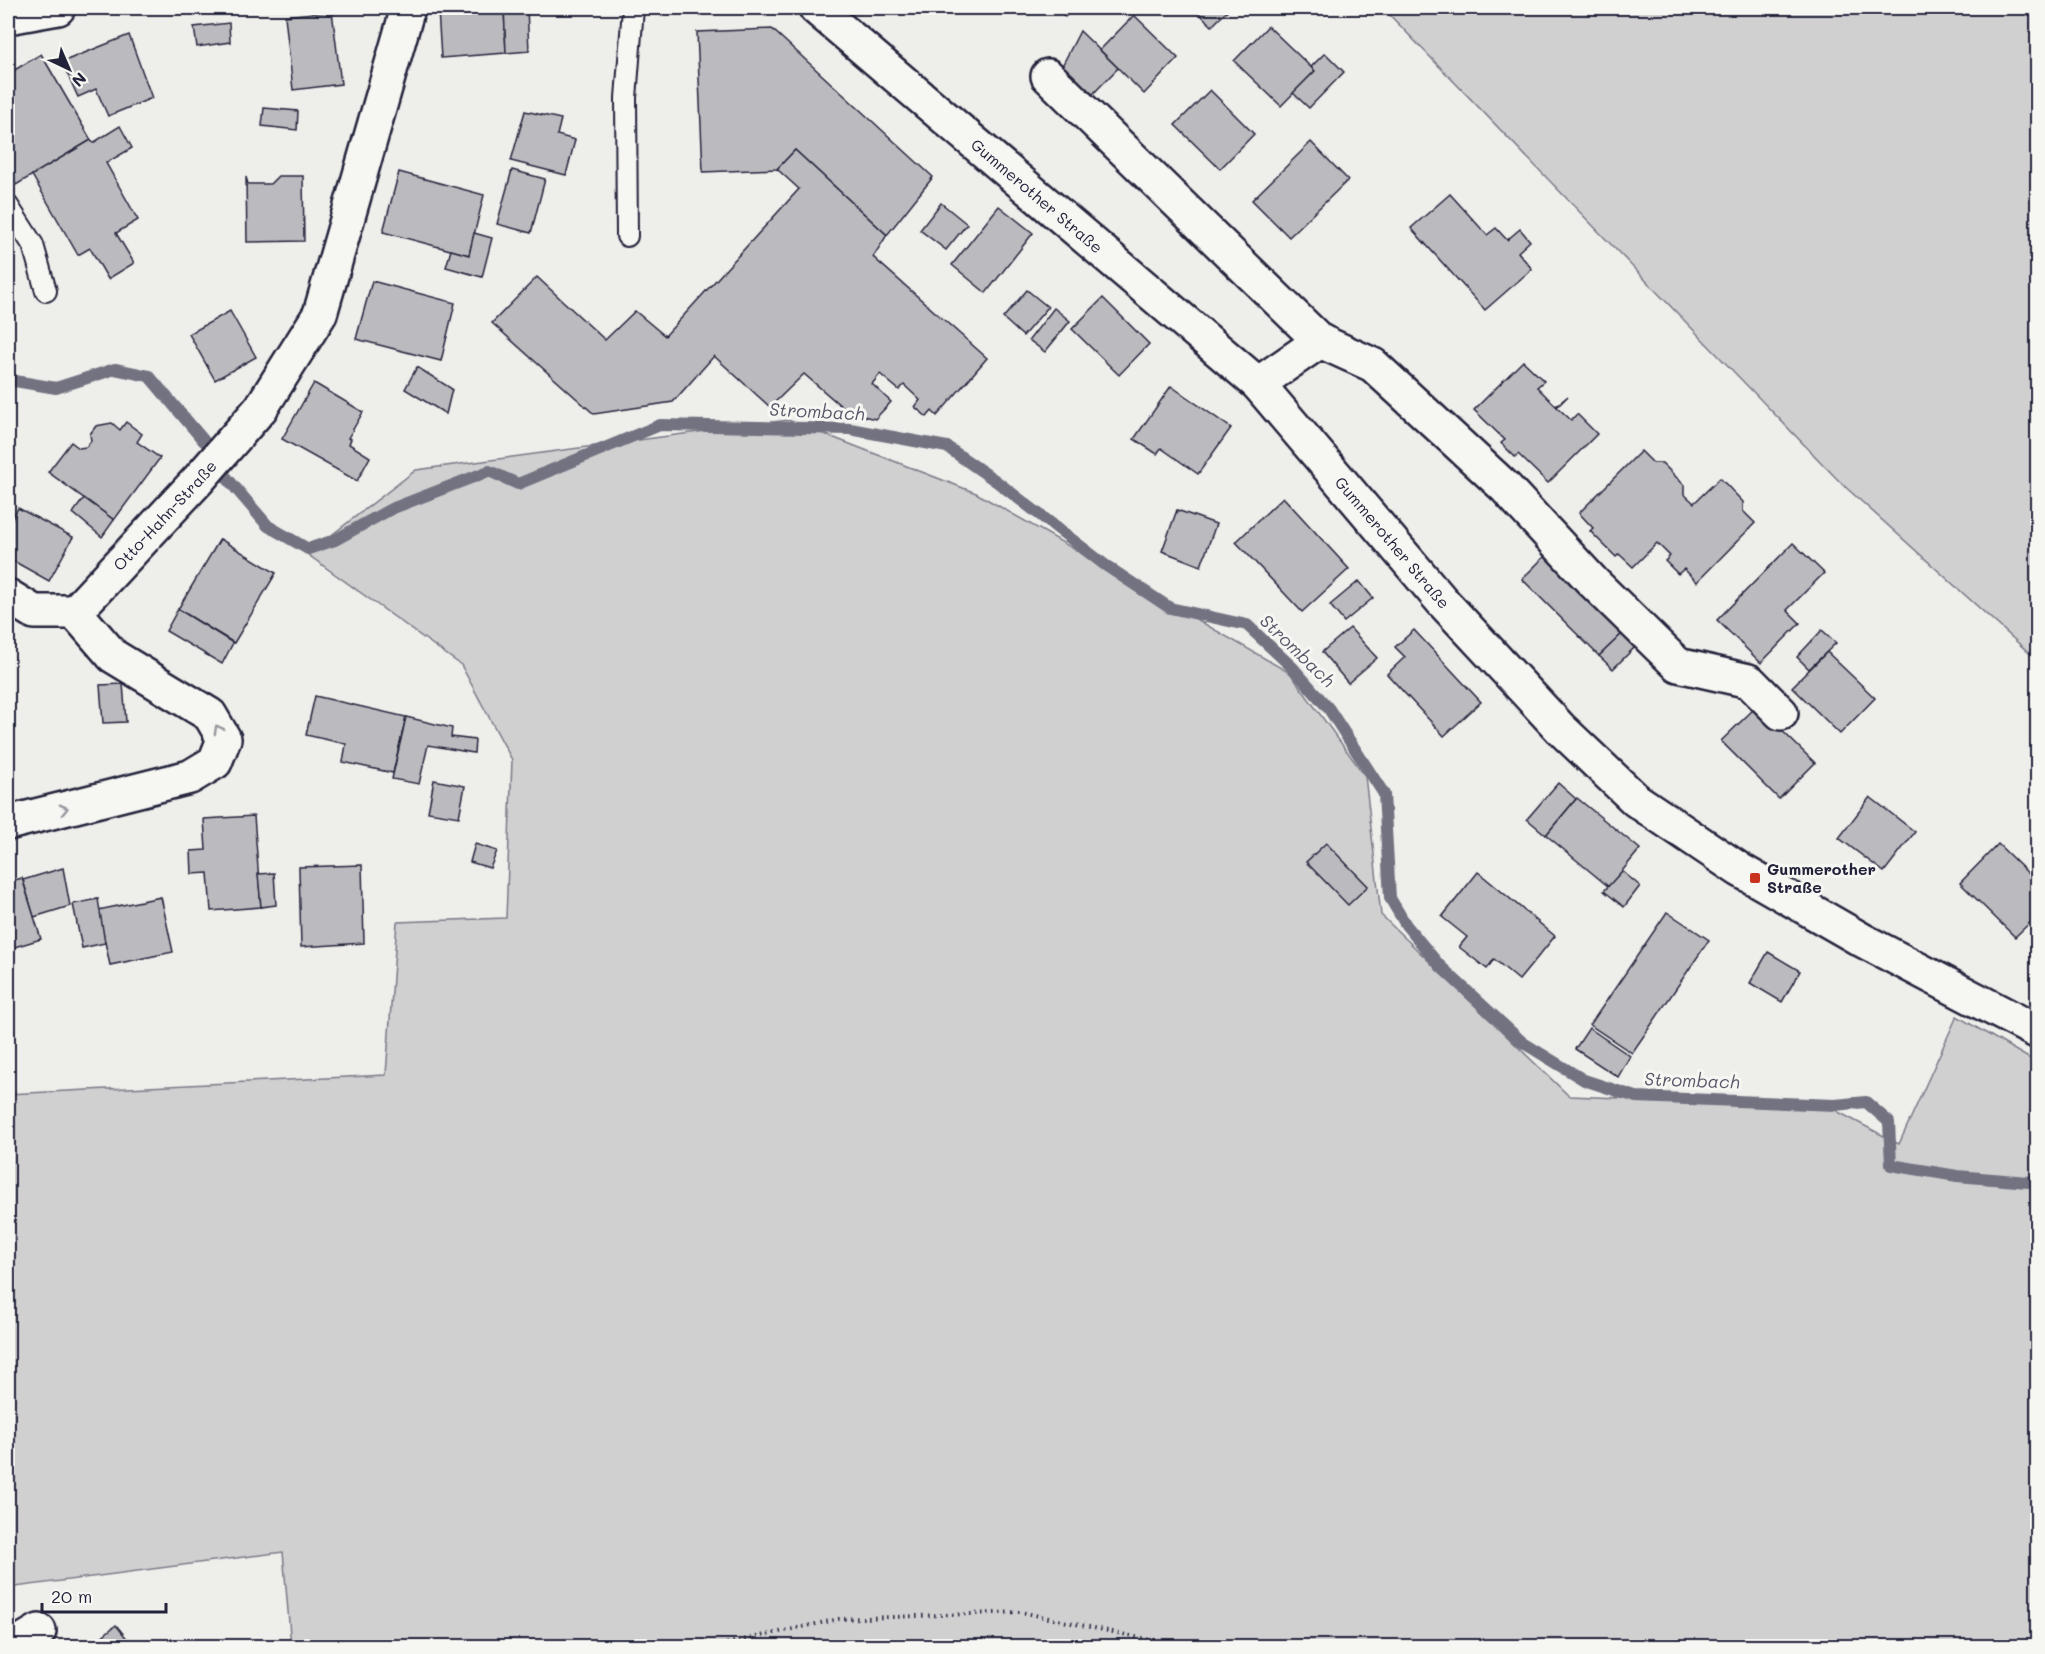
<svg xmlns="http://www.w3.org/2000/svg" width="2045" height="1654" font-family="Mali,sans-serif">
<rect width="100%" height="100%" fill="#eeeeeb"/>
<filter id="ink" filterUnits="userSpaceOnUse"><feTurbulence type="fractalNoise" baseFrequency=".0167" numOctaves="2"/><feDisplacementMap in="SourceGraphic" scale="12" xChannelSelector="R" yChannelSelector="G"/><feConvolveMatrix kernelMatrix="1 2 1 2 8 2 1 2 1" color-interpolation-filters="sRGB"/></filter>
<g filter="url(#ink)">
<g fill="#d0d0d1" stroke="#797986" stroke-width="1.5">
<path d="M1383 8H2037V660L1841 483Z"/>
<path d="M788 420 976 493 1290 673 1365 776 1381 915 1569 1096 1827 1106 1899 1144 1957 1016 2037 1063V1646H291L283 1552 8 1588V1094L386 1075 397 922 506 918 512 760 461 665 307 554 416 470Z"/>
</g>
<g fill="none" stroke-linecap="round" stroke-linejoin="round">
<g stroke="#727281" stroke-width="12">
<path d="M8 375 15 381 56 388 115 369 149 376 204 441"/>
<path d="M227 478 268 526 308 549 335 540 391 509 489 471 518 484 660 425 850 429 947 447 996 481 1105 565 1170 608 1247 625 1293 668 1329 709 1384 794 1390 898 1406 925 1440 966 1522 1042 1584 1080 1636 1097 1835 1105 1866 1102 1889 1122 1891 1165 1957 1176 2028 1182 2038 1180"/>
</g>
</g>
<g fill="#bbbbbf" stroke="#22223b" stroke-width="1.5">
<path d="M433 8H504L506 53 441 58 438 10 433 11Z"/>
<path d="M504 8H527L529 51 506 53Z"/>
<path d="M1056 8H1074L1065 17Z"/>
<path d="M1194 8H1230L1212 26Z"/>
<path d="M332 11 341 84 293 90 285 16Z"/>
<path d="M1134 15 1178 58 1144 94 1100 50Z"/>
<path d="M229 23 230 42 197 47 194 27Z"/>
<path d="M1268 26 1315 71 1281 106 1234 61Z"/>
<path d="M772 29 933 177 887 235 795 150 777 169 703 172 697 32Z"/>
<path d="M1080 31 1118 68 1092 95 1062 66Z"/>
<path d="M129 35 152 98 108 116 96 89 78 97 62 62Z"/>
<path d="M1325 53 1344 72 1309 108 1293 93 1315 71 1311 67Z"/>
<path d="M41 54 91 140 16 185 8 170V74Z"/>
<path d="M1210 90 1254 134 1220 169 1175 125Z"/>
<path d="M264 108 298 111 297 130 262 126Z"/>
<path d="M525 111 561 119 557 135 575 140 566 175 511 161Z"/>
<path d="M120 126 132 148 106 163 138 220 116 233 134 263 108 279 90 248 78 255 32 175 91 140 93 143Z"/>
<path d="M1311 142 1348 180 1289 237 1252 200Z"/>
<path d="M795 150 887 235 873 257 987 358 937 416 932 411 927 417 915 407 920 400 904 385 899 390 880 374 872 384 891 402 875 419 848 412 804 374 770 407 714 356 673 402 594 414 492 323 537 277 605 340 635 311 665 336 799 189 777 169Z"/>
<path d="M512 170 545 179 531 233 497 224Z"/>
<path d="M399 172 484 195 469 255 383 232Z"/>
<path d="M278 176H303L304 241 247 242 246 177 248 184H270Z"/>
<path d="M1450 194 1487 235 1496 228 1507 240 1520 229 1530 241 1518 252 1532 269 1485 310 1411 228Z"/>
<path d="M941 203 967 224 946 250 920 230Z"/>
<path d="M999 206 1033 233 986 293 952 265Z"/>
<path d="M474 233 492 238 482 277 446 267 451 250 469 255Z"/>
<path d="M372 281 455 303 441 361 356 339Z"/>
<path d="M1027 290 1048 307 1023 336 1003 318Z"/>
<path d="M1103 298 1149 344 1119 375 1072 329Z"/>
<path d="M1054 308 1070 321 1045 352 1029 340Z"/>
<path d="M230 311 256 357 215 380 189 334Z"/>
<path d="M1523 361 1544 381 1537 387 1556 406 1568 396 1557 407 1571 420 1577 414 1597 434 1548 483 1518 454 1515 457 1501 443 1505 440 1474 410Z"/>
<path d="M417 367 452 389 446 414 405 389Z"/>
<path d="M314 383 363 412 348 438 351 439 349 444 370 457 357 481 282 439Z"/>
<path d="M1171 386 1231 428 1198 474 1161 448 1157 454 1134 439Z"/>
<path d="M126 422 142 434 137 442 160 458 114 520 48 472 71 442 79 448 86 447 91 441 90 434 96 426 112 423 120 430Z"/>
<path d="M1641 451 1653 463H1662L1684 485V494L1694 503 1720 478 1743 502V511L1755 523 1697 582 1684 569 1678 574 1665 561 1670 556 1657 543 1633 567 1619 554 1616 557 1590 531 1593 528 1579 513Z"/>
<path d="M1283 497 1349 569 1302 612 1236 542Z"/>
<path d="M84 498 114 520 102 537 73 513Z"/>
<path d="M18 508 73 537 49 581 8 558V527Z"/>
<path d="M1177 510 1216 524 1201 566 1162 551Z"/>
<path d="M220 539 276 573 234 643 178 609Z"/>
<path d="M1793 543 1824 573 1787 610 1800 623 1761 663 1717 620Z"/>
<path d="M1546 555 1624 632 1599 656 1522 579Z"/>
<path d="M1359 581 1373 598 1344 622 1330 605Z"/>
<path d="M178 609 233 643 222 664 166 631Z"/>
<path d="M1350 628 1377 658 1348 683 1322 652Z"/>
<path d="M1414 630 1481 702 1444 736 1387 674 1405 657 1395 647Z"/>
<path d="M1822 630 1836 643 1809 669 1797 657Z"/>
<path d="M1624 632 1637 645 1613 669 1599 656Z"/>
<path d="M1827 652 1875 698 1840 734 1792 687Z"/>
<path d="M123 684 126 722 103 723 100 685Z"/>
<path d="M315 696 406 717 393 773 343 762 346 744 306 735Z"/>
<path d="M1757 706 1815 763 1779 799 1721 741Z"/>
<path d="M406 717 452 728 451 737 475 740 474 753 428 745 419 784 392 779Z"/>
<path d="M434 780 465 786 459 817 428 812Z"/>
<path d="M1558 783 1576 799 1546 835 1527 819Z"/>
<path d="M1870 797 1915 832 1884 872 1839 838Z"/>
<path d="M1577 798 1640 849 1609 887 1546 835Z"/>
<path d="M254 816 261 907 211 911 208 873 192 874 191 851 206 850 204 819Z"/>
<path d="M1326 843 1368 886 1348 905 1306 862Z"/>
<path d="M475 844 497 851 490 868 470 862Z"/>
<path d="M1998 844 2038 883V915L2015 937 1960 883Z"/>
<path d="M362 865 364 943 301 947 299 867Z"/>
<path d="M63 868 70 906 34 917 23 880Z"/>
<path d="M1622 871 1640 886 1624 907 1604 891Z"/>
<path d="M1478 872 1555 936 1519 980 1494 959 1487 969 1459 947 1467 937 1442 917Z"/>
<path d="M274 873 276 905 261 907 258 874Z"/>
<path d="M22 878 41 939 8 949V882Z"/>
<path d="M161 897 173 952 110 965 98 910Z"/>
<path d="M98 899 105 943 82 948 73 904Z"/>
<path d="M1667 912 1709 940 1632 1053 1590 1025Z"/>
<path d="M1768 952 1800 971 1782 1002 1750 983Z"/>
<path d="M1589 1028 1630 1056 1618 1077 1575 1049Z"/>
<path d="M116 1625 133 1646H90Z"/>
</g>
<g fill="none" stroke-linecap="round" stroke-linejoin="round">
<defs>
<g id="service">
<path d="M8 206 33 245 46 291"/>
<path d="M627 236 626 98 633 8"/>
</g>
<g id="minor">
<path d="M1048 76 1320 341"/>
<path d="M1258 384 1320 341 1373 365 1506 488 1592 581 1678 665 1749 681 1781 713"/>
<path d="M8 596 34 612H75"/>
<path id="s1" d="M75 612 199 479 261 408 320 314 408 8"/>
<path d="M8 823 190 777 215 762 224 739 210 715 113 656 75 612"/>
<path d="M14 1646 39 1631"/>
</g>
<g id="tertiary">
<path id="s2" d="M816 8 1258 384 1442 601 1560 728 1636 800 1740 870 1862 940 2038 1032"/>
</g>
<path id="secondary" d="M8 17 58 8"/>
</defs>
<use href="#service" stroke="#22223b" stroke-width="24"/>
<use href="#minor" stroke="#22223b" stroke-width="38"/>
<use href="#tertiary" stroke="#22223b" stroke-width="38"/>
<use href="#secondary" stroke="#22223b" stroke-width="38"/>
<path stroke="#22223b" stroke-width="4" stroke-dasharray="1.5 4.5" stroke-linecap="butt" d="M715 1646 839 1619 1021 1612 1177 1646"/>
<use href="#service" stroke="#f6f6f2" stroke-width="20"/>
<use href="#minor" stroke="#f6f6f2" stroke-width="33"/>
<use href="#tertiary" stroke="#f6f6f2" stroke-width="33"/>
<use href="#secondary" stroke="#f6f6f2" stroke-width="33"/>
</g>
<defs><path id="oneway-chevron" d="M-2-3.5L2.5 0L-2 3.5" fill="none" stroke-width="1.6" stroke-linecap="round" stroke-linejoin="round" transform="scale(1.5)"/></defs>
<g stroke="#9797a0">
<use href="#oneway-chevron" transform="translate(218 729) rotate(-119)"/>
<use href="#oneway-chevron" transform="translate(64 809) rotate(-14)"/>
</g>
</g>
<rect fill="#c8321e" stroke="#f6f6f2" stroke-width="2" x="1749" y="872" width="12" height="12" rx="3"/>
<g text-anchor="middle" stroke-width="6" stroke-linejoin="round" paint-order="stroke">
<g font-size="16" fill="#22223b" stroke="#f6f6f2">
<text dy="6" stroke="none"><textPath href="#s2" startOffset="290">Gummerother Straße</textPath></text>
<text dy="6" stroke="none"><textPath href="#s1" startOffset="132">Otto-Hahn-Straße</textPath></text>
<text dy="6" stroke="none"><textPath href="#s2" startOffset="788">Gummerother Straße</textPath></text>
</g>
<g font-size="16" font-weight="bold" fill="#22223b" stroke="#f6f6f2" text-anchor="start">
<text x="1767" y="875">Gummerother<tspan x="1767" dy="18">Straße</tspan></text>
</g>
<g font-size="18" font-style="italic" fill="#575769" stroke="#f6f6f2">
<text transform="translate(817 412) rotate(3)" y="6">Strombach</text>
<text transform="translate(1297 651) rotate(44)" y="6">Strombach</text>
<text transform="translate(1692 1081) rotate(2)" y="6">Strombach</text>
</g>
</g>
<rect width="2045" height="1654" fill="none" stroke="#f6f6f2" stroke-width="30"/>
<rect x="15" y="15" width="2015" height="1624" fill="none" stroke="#22223b" stroke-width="2" filter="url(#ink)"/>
<g transform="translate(69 69) rotate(136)" stroke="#f6f6f2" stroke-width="4.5" paint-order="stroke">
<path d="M0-4.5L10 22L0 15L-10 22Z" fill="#22223b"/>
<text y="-9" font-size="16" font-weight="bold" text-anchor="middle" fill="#22223b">N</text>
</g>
<path d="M42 1603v9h124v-9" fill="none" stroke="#22223b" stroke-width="3"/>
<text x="51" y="1603" font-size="18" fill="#22223b" stroke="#f6f6f2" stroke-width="4.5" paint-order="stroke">20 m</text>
</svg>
